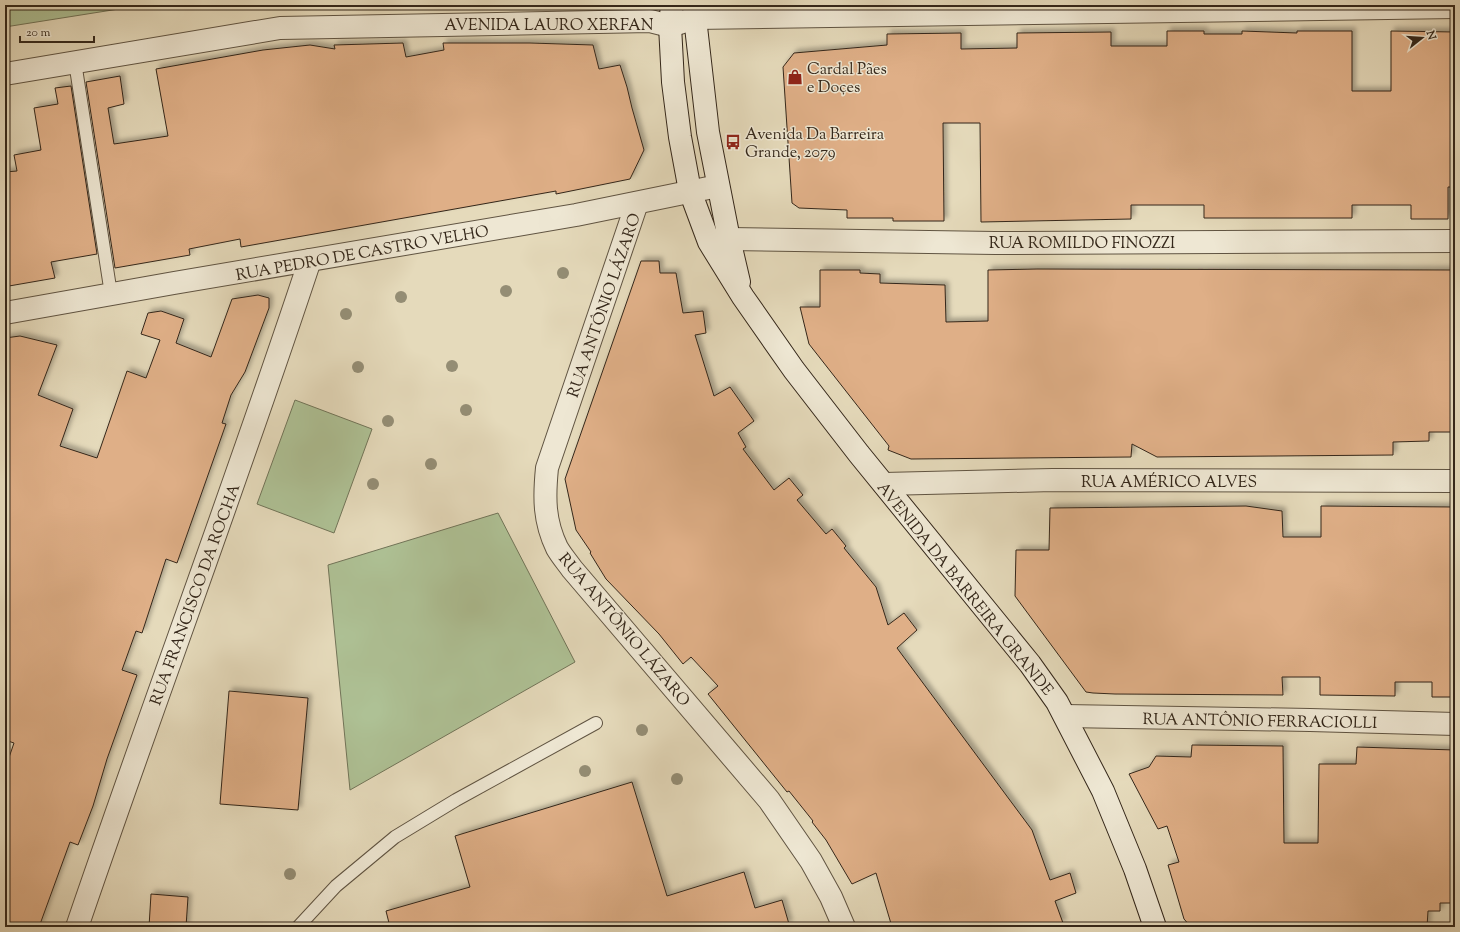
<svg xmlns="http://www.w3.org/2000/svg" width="1460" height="932" font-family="'Sorts Mill Goudy',serif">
<defs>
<filter id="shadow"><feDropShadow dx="3.5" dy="-3.5" stdDeviation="2" flood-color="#0004"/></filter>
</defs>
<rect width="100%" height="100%" fill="#e5dabb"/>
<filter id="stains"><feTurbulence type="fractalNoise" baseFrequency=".005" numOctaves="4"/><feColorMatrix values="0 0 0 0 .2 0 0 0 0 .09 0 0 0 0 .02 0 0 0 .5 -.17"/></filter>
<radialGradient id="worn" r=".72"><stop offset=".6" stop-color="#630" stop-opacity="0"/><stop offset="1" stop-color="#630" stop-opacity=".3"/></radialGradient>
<g fill="#aec195" stroke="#717458">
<path d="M5 5H144L5 27Z"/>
<path d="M295 400 372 429 334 533 257 504Z"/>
<path d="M498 513 575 662 350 790 328 565Z"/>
</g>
<g fill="#dfaf87" stroke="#34271a" filter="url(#shadow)">
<path d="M1167 31H1204V34H1242V31L1297 33V31H1352V91H1391V31L1455 32V187H1448V219H1411V205H1352V218H1204V205H1131V219L981 222 980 123H943L944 221H893V218H847V210L799 208 792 203 783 67 794 53 887 45V34L961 33V49L1017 48V33L1111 32V46H1167Z"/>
<path d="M403 43 406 57 444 50 443 43H530L593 45 599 69 620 65 627 87 632 108 644 150 630 179 556 194V191L241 247 240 239 189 249 190 255 115 268 86 82 120 76 124 104 108 108 114 144 168 136 156 69 263 50 310 45 335 49 334 45Z"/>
<path d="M71 86 97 254 51 262 55 278 9 286 5 261V172L17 171 14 155 41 150 34 108 58 104 55 88Z"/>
<path d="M641 261H659L660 273H676L683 313 703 311 706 333 695 335 714 396 730 387 754 421 738 433 746 447 743 449 774 490 789 478 803 495 797 500 826 534 832 529 846 546 844 548 876 587 888 625 904 613 917 630 897 648 1032 830 1050 880 1070 873 1076 893 1055 901 1063 923 1049 927H892L876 873 852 884 826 840 812 822 813 821 789 791 787 792 708 694 718 686 691 657 683 664 659 634 606 579 590 553 591 552 576 530 565 479Z"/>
<path d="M1037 269 1455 270V432H1429V441L1393 442V455L1157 457 1132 444 1131 457 911 459 888 450 889 446 809 344 800 307H820V270H860V273L880 274V283L945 285 946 322 988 321V270Z"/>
<path d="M258 295 269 298V308L245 372 231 395 222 423 226 424 177 563 166 559 142 633 136 631 122 670 137 675 107 759 93 806 78 845 70 842 39 927H5V769L14 743 5 740V338L20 336 57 345 38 395 73 409 60 446 97 458 127 371 146 378 160 340 141 334 148 313 161 311 184 319 176 343 211 357 232 299Z"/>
<path d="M1246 506 1282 511 1283 537H1321V506L1455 507V697H1432V682H1395V696L1320 695V677H1282L1283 695 1115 694 1093 693 1086 692 1015 596 1016 550H1049L1050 508Z"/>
<path d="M229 691 308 698 298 810 220 804Z"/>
<path d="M1192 745 1283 746 1284 843H1318L1319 764H1356L1357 747 1455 750V903H1440V911H1428L1427 927H1191L1184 919 1168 865 1179 862 1167 826 1158 829 1129 774 1149 767 1156 756 1191 757Z"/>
<path d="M632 782 667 896 744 872 755 908 782 900 789 924 779 927H390L386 911 470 887 455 836Z"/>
<path d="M151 894 188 897 186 927H149Z"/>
</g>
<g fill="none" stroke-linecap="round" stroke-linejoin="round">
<defs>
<g id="service">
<path d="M75 62 111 294"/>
<path d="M298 927 336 886 395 837 456 800 596 723"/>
</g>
<g id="minor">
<path d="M5 74 280 28 650 21 670 26 695 18 1455 7"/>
<path d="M637 203 547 468C544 498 544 521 557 548 561 555 567 562 572 569L769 800 811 861 831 897 844 927"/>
<path d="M710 242 729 239 995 243 1455 241"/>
<path d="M5 313 174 283 576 215 718 186"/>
<path d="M884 484 1053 480 1455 481"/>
<path d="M1065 716 1310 720 1455 724"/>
<path d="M77 927C153 704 236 484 310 260"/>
</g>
<g id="secondary">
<path d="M672 5 670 26 673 82 680 137 690 191 709 242 743 297 794 370 859 454 1030 664 1057 702 1103 791 1135 869 1155 927"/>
<path d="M696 5 695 18 708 132 729 239 739 282"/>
</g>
</defs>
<use href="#service" stroke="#605442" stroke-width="14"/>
<use href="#minor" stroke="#605442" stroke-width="24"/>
<use href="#secondary" stroke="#34271a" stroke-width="24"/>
<use href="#service" stroke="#eee7d3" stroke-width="12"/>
<use href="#minor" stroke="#eee7d3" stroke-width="22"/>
<use href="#secondary" stroke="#eee7d3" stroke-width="22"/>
</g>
<g fill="#948d74">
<circle cx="563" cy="273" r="6"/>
<circle cx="506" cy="291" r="6"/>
<circle cx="401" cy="297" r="6"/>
<circle cx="346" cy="314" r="6"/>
<circle cx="452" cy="366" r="6"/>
<circle cx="358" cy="367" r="6"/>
<circle cx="466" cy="410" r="6"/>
<circle cx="388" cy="421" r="6"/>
<circle cx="431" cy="464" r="6"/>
<circle cx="373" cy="484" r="6"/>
<circle cx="642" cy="730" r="6"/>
<circle cx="585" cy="771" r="6"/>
<circle cx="677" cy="779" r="6"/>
<circle cx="290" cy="874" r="6"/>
</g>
<defs>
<symbol id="shop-bare" viewBox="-9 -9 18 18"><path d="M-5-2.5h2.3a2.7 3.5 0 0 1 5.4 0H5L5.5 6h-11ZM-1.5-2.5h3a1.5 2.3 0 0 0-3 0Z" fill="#8f2418" stroke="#eee7d3" stroke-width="2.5" paint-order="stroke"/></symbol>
<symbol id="bus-bare" viewBox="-9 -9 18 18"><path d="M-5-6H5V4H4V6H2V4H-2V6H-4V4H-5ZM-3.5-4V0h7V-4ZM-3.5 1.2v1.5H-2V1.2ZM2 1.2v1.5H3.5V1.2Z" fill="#8f2418" stroke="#eee7d3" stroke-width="2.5" paint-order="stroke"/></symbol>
</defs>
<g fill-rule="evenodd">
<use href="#shop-bare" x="784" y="66" width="22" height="22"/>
<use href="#bus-bare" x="722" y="131" width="22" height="22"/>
</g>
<g text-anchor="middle" stroke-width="3" stroke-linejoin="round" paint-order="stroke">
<g font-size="16" fill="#34271a" stroke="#eee7d3">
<text x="549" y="30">AVENIDA LAURO XERFAN</text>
<text x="1082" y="248">RUA ROMILDO FINOZZI</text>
<text transform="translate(362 252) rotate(-10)" y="6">RUA PEDRO DE CASTRO VELHO</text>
<text transform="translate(603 305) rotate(-71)" y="6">RUA ANTÔNIO LÁZARO</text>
<text x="1169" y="487">RUA AMÉRICO ALVES</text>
<text transform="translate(966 588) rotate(51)" y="6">AVENIDA DA BARREIRA GRANDE</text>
<text transform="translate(194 594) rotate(-70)" y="6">RUA FRANCISCO DA ROCHA</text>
<text transform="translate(625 629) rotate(50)" y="6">RUA ANTÔNIO LÁZARO</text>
<text transform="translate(1260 720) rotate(1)" y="6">RUA ANTÔNIO FERRACIOLLI</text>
</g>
<g font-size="16" fill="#34271a" stroke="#eee7d3" text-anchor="start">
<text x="807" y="74">Cardal Pães<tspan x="807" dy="18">e Doçes</tspan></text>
<text x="745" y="139">Avenida Da Barreira<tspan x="745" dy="18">Grande, 2079</tspan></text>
</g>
</g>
<rect width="1460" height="932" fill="none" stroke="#e5dabb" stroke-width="20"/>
<rect x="6" y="6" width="1448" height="920" fill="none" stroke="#34271a" stroke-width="2"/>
<rect x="10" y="10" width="1440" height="912" fill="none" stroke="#34271a"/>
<g transform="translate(1422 38) rotate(73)" stroke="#eee7d3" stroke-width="3" paint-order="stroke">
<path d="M0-3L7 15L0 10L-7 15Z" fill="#34271a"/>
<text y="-6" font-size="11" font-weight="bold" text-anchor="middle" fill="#34271a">N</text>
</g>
<path d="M20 36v6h74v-6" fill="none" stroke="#34271a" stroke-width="2"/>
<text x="26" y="36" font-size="12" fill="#34271a" stroke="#eee7d3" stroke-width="3" paint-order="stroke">20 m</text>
<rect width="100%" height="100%" filter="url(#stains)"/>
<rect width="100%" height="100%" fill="url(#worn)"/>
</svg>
